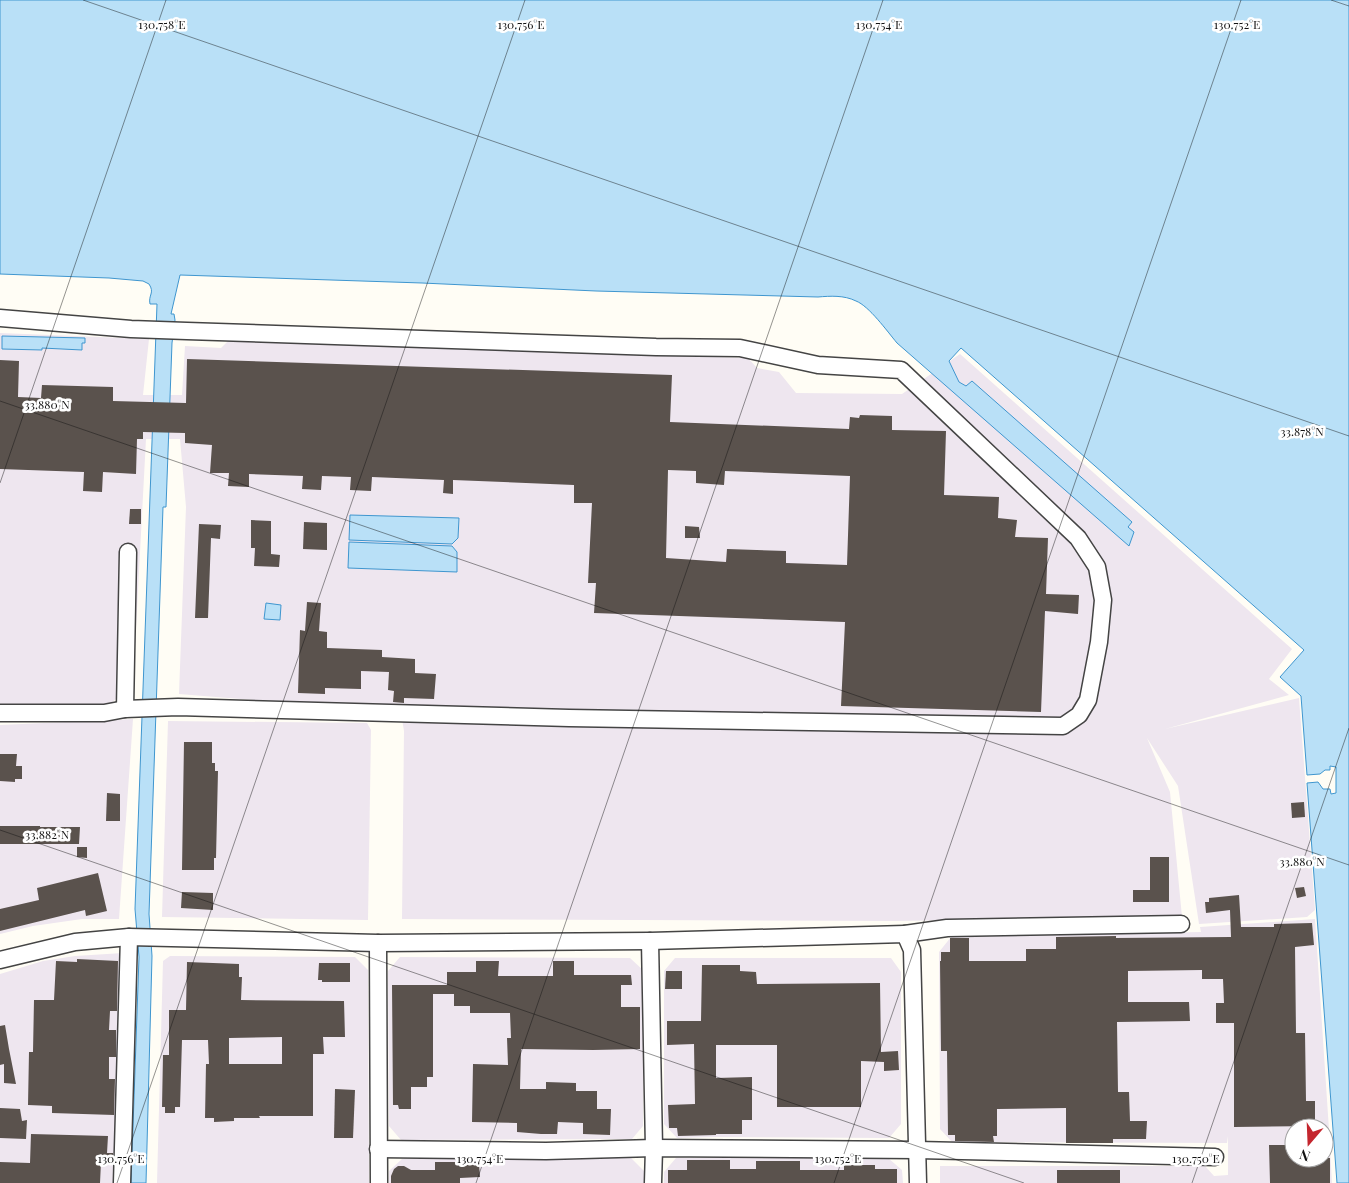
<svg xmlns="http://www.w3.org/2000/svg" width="1349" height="1183" font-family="'Playfair Display',serif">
<rect width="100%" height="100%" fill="#fffdf5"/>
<g fill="#eee6ef">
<path d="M0 333 149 339 143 395H182L185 346 221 348 228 341 748 358 757 368 779 372 796 393 902 394 960 354 1292 649 1269 679 1289 695 1165 729 1299 698 1315 910 1307 917 1199 924 1178 786 1147 738 1170 792 1182 917 895 921 402 919 404 731 400 707 328 706 179 694 186 507 180 439H146L133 685 105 708 0 704Z"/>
<path d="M133 719 119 919H82L33 926 0 934V725Z"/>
<path d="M168 721 367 723 371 730 368 920 162 917Z"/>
<path d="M1315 919 1329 1130 1324 1131V1128H1294V1158H1324V1131H1329L1332 1183H940V1166H1205L1214 1176 1228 1175V1136L1227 1143 952 1142 940 1129 939 952 951 937 1201 932 1200 927Z"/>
<path d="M123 953 116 1183H0V974L43 961 75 956Z"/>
<path d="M170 956 355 957 368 970 369 1183H157L163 961Z"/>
<path d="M400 957 630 958 644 971 643 1126 632 1139 401 1140 389 1126 388 971Z"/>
<path d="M675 958H891L901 972V1124L889 1138 716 1137 677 1138 664 1124V971Z"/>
<path d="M631 1158 644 1171V1183H389V1171L402 1159Z"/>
<path d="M676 1158H888L902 1170 903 1183H664V1172Z"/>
</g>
<g fill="#b9e0f7" stroke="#3f96cf">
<path d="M0 0H1349V1183H1337L1307 783 1318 782 1323 789H1330L1331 794 1336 793V767L1330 766V770H1325L1320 774 1307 775 1301 696 1280 677 1304 650 961 348 949 361 959 382 966 386 972 381 1132 522 1128 527 1134 532 1129 546 897 343C887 331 869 306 856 301 844 295 830 296 818 297L596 291 422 283 180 275 171 314H174L175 320 172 343 166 507H163L149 914 152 956 146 1183H131L139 957 135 909 157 304H150C148 295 155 293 149 284L143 281 109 278 0 274Z"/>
<path d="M2 336 85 338V343H82V350L42 348V350L2 349Z"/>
<path d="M350 515 459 518 458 538 452 544 349 540Z"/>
<path d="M349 542 452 546 457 552V572L348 568Z"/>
<path d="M266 603 281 605 280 620 264 619Z"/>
</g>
<g fill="#5a524d" fill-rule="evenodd">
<path d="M187 359 672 375 670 422 849 429 850 417 859 418 860 415 892 416V430L946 431 944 495 999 497 998 518 1017 520 1015 537 1048 538 1046 594 1079 595 1078 614 1045 611 1041 712 841 706 845 622 594 613 596 583H588L592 503H574V485L453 480V494L443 493 444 480 372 477 371 491 350 490 351 477 322 476 321 490 302 489 303 476 249 474V487L228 486 229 473H210L212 445 185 443V433L143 432V439H137L136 474 103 472 102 492 83 491 84 472 0 469V360L19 361 18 397 41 398 42 385 113 387V401L186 403ZM668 470 696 471V483L724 485 725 471 850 476 847 565 786 563V551L727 549 726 562 666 558Z"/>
<path d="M130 509H141V524H129Z"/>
<path d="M251 520 271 521V554L280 555 279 567 254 566 255 548H251Z"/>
<path d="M304 522 327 523V550L303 549Z"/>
<path d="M199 524 221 525 220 539 211 538 208 618H195Z"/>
<path d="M685 526 699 527 700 538H685Z"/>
<path d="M307 602 321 603 319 631 327 632V648L382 650V657L415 659V673L436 674 434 699 404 698V703L393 702 394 691 388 690 389 672 361 671V689L325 688V694L298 693 300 630 305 631Z"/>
<path d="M184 742H212V763H215V771H218L216 858H214V870H182Z"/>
<path d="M0 754H17L16 766H22V779H15V782L0 781Z"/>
<path d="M107 793 120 794V821H106Z"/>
<path d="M1304 802 1305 817 1292 818 1291 803Z"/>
<path d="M0 826H40V827H80L79 844H0Z"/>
<path d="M77 847H87V858L77 857Z"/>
<path d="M1150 857H1169V902H1133V890H1150Z"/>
<path d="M98 873 107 911 86 916 85 910 0 931V909L39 900 37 888Z"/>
<path d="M1304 887 1306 896 1297 898 1295 888Z"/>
<path d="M182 892 213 893V910L181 908Z"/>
<path d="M1239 895 1241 927H1274V924L1312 923 1314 945 1295 947 1296 1033H1305L1306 1101H1315V1126L1234 1127V1023H1216V1003H1224L1223 979H1202V970L1128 971V1002H1189L1190 1021 1117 1022 1118 1092H1129L1130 1121H1147L1146 1139H1113V1143H1066V1108L997 1109V1136H993L994 1142 955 1141V1135H948L947 1051H941L940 961H941V952H950V938H969V961H1026V949H1056V937L1116 936V938L1231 937 1230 910 1206 913 1205 902H1209V898Z"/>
<path d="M77 959 118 961 117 1011H110L109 1030H116V1057H109V1079H115L114 1115 52 1113V1106L28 1105 29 1052H33L34 1000H54L56 961 77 962Z"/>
<path d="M476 961H499L498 976H553V961H574V975H631L632 985H621V1007H640V1049L593 1050 521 1049 520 1089H546V1082L576 1083V1091H597V1109H611L610 1135 583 1134V1123L558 1122 557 1134H541L517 1132V1123L472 1122 473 1064 508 1065 507 1038H511L510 1013H470V1006H454V994H433V1077H427V1087H411V1109H399L398 1105H393L392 985H447V972H476Z"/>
<path d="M187 962 239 964V977H242L241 1000 344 1001 345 1037H323L324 1054H313V1116H259L260 1118H234V1121L214 1122V1118H205L206 1064H209L208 1040H182L180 1107H175V1113H165V1107H162L163 1055H169V1010H186ZM282 1037V1064H229V1038Z"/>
<path d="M319 963H350V982H322V980H318Z"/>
<path d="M702 965H740V971L756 972 757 984 880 983 881 1052 898 1051 899 1070 884 1071V1062L861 1061V1107H777V1045H716V1078L752 1077V1120H742V1134H716V1135L678 1136 677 1128H669L668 1105 695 1104 694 1044 667 1045V1021H701Z"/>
<path d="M666 971H682V989H665Z"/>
<path d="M5 1025 9 1049 16 1084 4 1083V1064L0 1065V1026Z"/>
<path d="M335 1089 355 1090 353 1138H334Z"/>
<path d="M0 1108 20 1109 22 1121 27 1120 26 1139 0 1138Z"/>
<path d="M31 1134 108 1136 107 1153H113V1163L101 1162 100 1183H0V1162L30 1163Z"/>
<path d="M1269 1145H1294V1158H1330V1183H1270Z"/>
<path d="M687 1160H730V1169H756V1161H800V1170H844V1165H875V1169H897V1183H668V1170H687Z"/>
<path d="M435 1162H460V1164H479L480 1177 460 1178V1183H391V1176L394 1169 398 1166H404L411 1170H435Z"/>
<rect x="1057" y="1170" width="63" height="13"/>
</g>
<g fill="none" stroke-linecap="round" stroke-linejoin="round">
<defs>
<g id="minor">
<path d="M0 318 131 329 187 331 656 347 740 348 818 365 901 370 1078 538 1097 567 1103 600 1099 642 1088 700 1079 715 1063 726 569 718 178 707 125 709 104 713H0"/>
<path d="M125 709 128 552"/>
<path d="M905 934 947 928 1181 924"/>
<path d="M650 941 654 1148 653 1183"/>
<path d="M378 943 379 1183"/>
<path d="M0 960 75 942 129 937 378 943 650 941 905 934 912 950 918 1183"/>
<path d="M378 1149 546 1151 654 1148 917 1150 1215 1157"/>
<path d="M122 1183 129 937"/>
</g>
</defs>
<use href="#minor" stroke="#444" stroke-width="19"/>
<use href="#minor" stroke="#fff" stroke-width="16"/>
</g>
<path fill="none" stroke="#111" stroke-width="1" stroke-opacity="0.45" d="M83 0 1349 436M1331 0 1349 6M0 401 1349 865M0 483 166 0M0 830 1024 1183M117 1183 525 0M476 1183 883 0M834 1183 1241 0M1192 1183 1349 728"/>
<g font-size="12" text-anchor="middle" fill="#111" stroke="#fff" stroke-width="5" stroke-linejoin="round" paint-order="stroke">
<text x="162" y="29">130.758°E</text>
<text x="521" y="29">130.756°E</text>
<text x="879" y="29">130.754°E</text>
<text x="1237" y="29">130.752°E</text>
<text x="47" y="409">33.880°N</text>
<text x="1302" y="436">33.878°N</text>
<text x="47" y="839">33.882°N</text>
<text x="1302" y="866">33.880°N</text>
<text x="121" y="1163">130.756°E</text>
<text x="480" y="1163">130.754°E</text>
<text x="838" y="1163">130.752°E</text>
<text x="1196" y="1163">130.750°E</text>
</g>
<g transform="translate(1309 1143) rotate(199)"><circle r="24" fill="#ffffff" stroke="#a0a0a0"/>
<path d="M0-4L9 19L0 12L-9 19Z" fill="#c4262e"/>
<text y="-8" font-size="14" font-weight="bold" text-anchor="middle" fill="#111111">N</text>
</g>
</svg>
